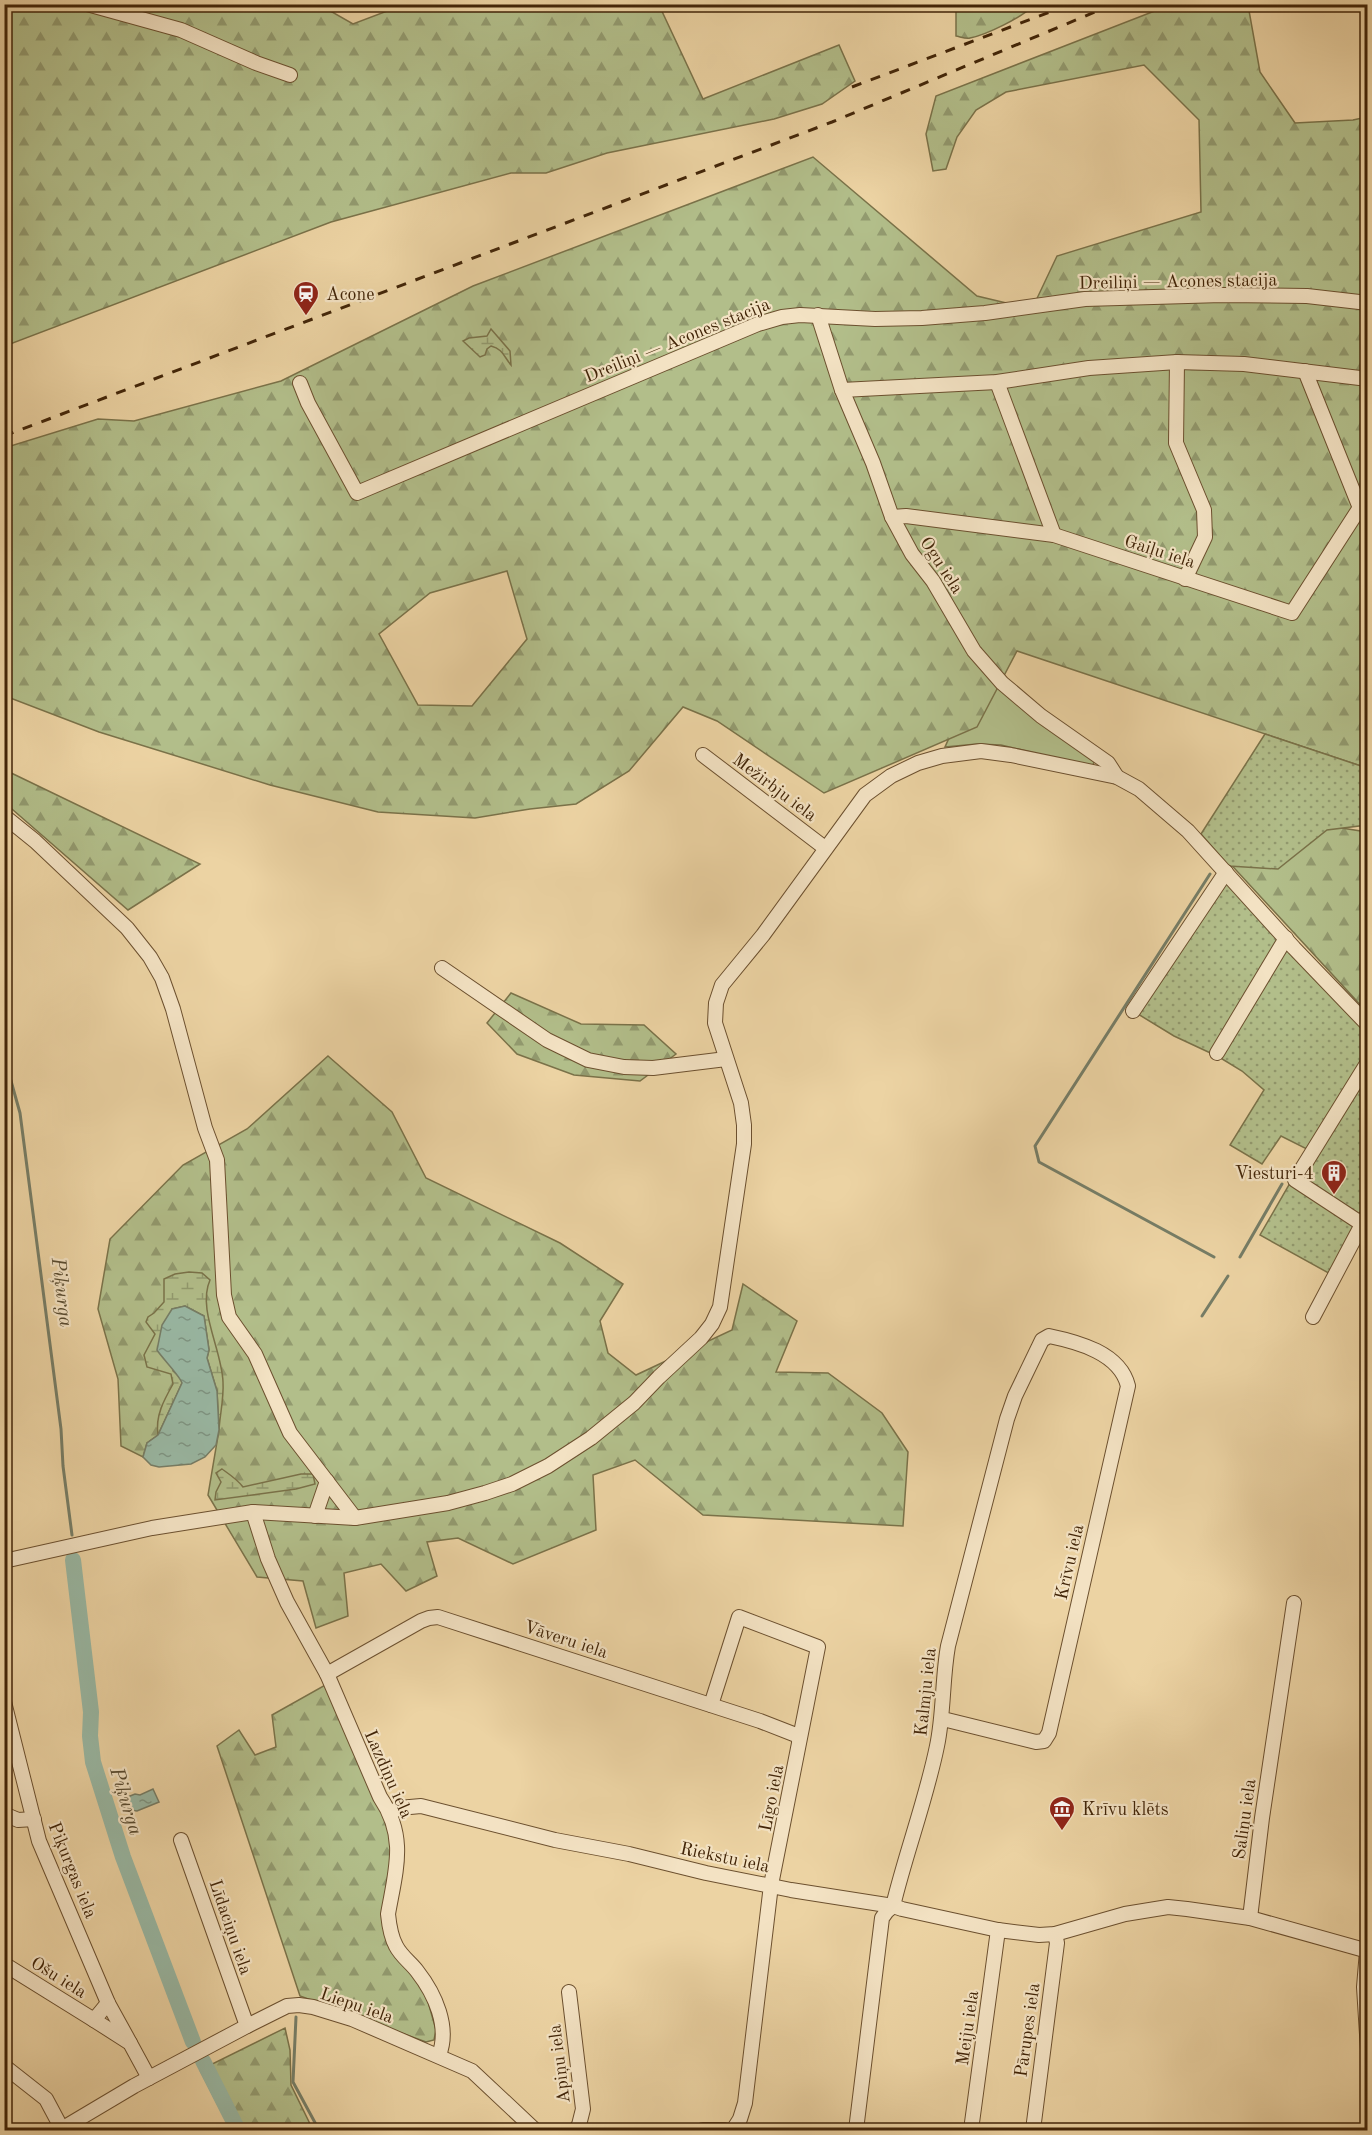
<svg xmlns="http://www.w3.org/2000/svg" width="1372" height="2135" font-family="'Old Standard TT',serif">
<defs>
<pattern id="forest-firs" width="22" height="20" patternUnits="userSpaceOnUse" patternTransform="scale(1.5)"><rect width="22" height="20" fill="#b2be8a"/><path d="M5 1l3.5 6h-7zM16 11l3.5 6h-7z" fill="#929a6f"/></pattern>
<pattern id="wetland-marsh" width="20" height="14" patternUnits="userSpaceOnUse" patternTransform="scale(1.5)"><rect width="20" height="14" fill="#b2be8a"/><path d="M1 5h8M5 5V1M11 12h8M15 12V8" fill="none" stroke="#929a6f"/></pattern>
<pattern id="garden-dots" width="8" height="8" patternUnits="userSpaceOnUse" patternTransform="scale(1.5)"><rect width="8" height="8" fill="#b2be8a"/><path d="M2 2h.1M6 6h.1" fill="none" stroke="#929a6f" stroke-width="1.8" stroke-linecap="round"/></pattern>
<pattern id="water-ripples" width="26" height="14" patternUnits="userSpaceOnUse" patternTransform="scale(1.5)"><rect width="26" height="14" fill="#99b8a4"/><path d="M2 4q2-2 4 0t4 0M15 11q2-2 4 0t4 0" fill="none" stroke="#7e9584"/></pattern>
</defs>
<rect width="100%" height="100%" fill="#ecd3a3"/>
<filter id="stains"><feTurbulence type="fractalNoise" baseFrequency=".00333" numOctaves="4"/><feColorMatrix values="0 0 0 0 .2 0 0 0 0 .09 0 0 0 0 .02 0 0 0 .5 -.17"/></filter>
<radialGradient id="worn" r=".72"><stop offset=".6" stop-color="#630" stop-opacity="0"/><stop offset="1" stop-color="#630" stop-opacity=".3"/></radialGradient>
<path fill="#b2be8a" stroke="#7a7249" stroke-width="1.5" d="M980 669 1095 760 1092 767 1001 745 977 744 945 747Z"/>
<g fill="url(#forest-firs)" stroke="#7a7249" stroke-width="1.5" fill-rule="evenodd">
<path d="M5 5H357L332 12 353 24 403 5H659L703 99 839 45 855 81 822 104 774 119 607 153 546 173H511L331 222 5 346Z"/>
<path d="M953 5V4L1034 5C1023 17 986 35 970 38 966 39 961 37 956 36V12Z"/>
<path d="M1170 5H1248L1260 72 1295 123 1353 120 1367 117V768L1017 651 977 727 824 793 717 721 683 707 629 771 576 804 530 809 475 818 378 812 270 785 99 732 5 696 4 448 98 419 134 421 281 381 473 286 813 157 977 296 1032 309 1057 256 1201 212 1199 120 1144 65 1006 92 976 110 957 137 946 169 933 171 926 134 936 96ZM507 571 527 639 472 706 418 705 379 634 430 593Z"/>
<path d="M5 770 200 864 128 910 5 803Z"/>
<path d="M1335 827 1367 832V1012L1224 857Z"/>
<path d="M511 993 581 1024 644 1025 676 1054 640 1081 574 1075 517 1054 487 1023Z"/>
<path d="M328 1056 392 1112 426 1178 560 1243 623 1284 600 1321 608 1353 636 1375 732 1330 743 1284 797 1321 776 1372 828 1373 882 1413 908 1452 903 1526 703 1515 635 1460 593 1475 596 1530 513 1564 458 1538 427 1542 437 1576 406 1591 381 1564 344 1573 348 1616 316 1628 303 1581 257 1577 208 1495 219 1430 217 1391 178 1375 158 1435 147 1443 143 1457 121 1446 118 1379 98 1309 110 1239 183 1165 247 1129Z"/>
<path d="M327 1684 386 1822 392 1847 384 1920 425 1991 436 2030 434 2040 426 2042 300 1996 217 1746 239 1730 255 1755 276 1747 272 1715Z"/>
<path d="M285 2028 290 2050 291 2085 313 2130H231L200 2070Z"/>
</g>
<g fill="url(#wetland-marsh)" stroke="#7a7249" stroke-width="1.5">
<path d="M491 329 510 351 511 365C504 357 503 349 491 346L487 349 485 355 480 357 463 341 469 338 487 336Z"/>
<path d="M189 1272 202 1273 210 1280C197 1309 222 1350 223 1382 224 1398 220 1414 219 1430L217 1391 207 1358 209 1350 204 1316 185 1306 172 1309 173 1371 181 1378 182 1383 158 1435C155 1416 164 1400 173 1384L171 1374 147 1367 144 1355 155 1334 146 1322 148 1317 154 1313 164 1302V1279L175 1274Z"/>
<path d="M222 1469C229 1474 238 1480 243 1487L301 1474H313L315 1484 296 1489 215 1500 216 1492 221 1482 216 1473Z"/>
</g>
<g fill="url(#garden-dots)" stroke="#7a7249" stroke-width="1.5">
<path d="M1265 734 1367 768V825L1327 830 1278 869 1229 866 1201 834Z"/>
<path d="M1226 872 1367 1026V1213L1334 1276 1260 1235 1309 1150 1281 1136 1262 1164 1230 1145 1264 1090 1242 1071 1219 1057 1174 1036 1133 1011Z"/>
</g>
<g fill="url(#water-ripples)" stroke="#767d66" stroke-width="1.5">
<path d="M185 1306 204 1316 209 1350 207 1358 217 1391 219 1430 216 1445 205 1457 191 1464 159 1467 151 1465 143 1457 147 1443 158 1435 182 1383C180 1376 162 1358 157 1350L162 1325 172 1309Z"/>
<path d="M153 1789 159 1802 137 1811 130 1810 125 1798 135 1794 140 1795Z"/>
</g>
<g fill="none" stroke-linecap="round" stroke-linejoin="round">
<g stroke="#767d66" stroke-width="3">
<path d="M1210 874 1035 1146 1039 1162 1214 1257"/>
<path d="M4 1056 20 1113 61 1429 63 1466 72 1535"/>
<path d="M1240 1257 1282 1184"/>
<path d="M1202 1316 1228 1276"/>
<path d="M296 2017 293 2082 319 2130"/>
</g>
<g stroke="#99b8a4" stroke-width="16">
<path d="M73 1560 91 1712 90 1736 93 1762 123 1857 193 2042"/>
<path d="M203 2061 238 2130"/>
</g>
<defs>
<g id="minor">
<path d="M87 4 181 30 256 63 290 75"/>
<path d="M818 315 842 390 873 463 892 517 912 554 933 581 974 651 1002 683 1041 716 1108 763 1117 777"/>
<path d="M1177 362 1176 443 1204 510 1205 537 1185 579"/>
<path d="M1305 371 1360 508"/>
<path d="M997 382 1054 535"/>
<path d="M300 383 308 403 357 493 758 324 782 317 800 315 875 319 922 318 985 313 1085 299 1222 295 1307 296 1368 303"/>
<path d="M842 390 997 382 1089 368 1177 362 1244 364 1368 379"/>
<path d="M892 517 906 516 1054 535 1292 613 1368 495"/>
<path d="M703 755 825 848"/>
<path d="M4 816 35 841 127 928 150 957 162 978 173 1009 205 1128 217 1160 224 1295 229 1317 255 1354 290 1433 355 1518"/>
<path d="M442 968 547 1040 588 1060 624 1067 653 1068 726 1059"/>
<path d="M1133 1011 1226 872"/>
<path d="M1217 1053 1286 938"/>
<path d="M1362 1224 1295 1180 1368 1062"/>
<path d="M1313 1317 1368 1213"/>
<path d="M253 1512 268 1559 287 1602 327 1674 380 1797C407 1837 396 1869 388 1914 389 1924 391 1937 396 1946 401 1956 411 1963 417 1971 435 1994 450 2027 439 2055"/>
<path d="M315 1516 327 1481"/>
<path d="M4 1561 152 1528 253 1512 355 1518 448 1503 485 1493 512 1484 548 1466 591 1438 634 1403 659 1377 701 1338 712 1324 720 1307 744 1144V1125L741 1103 715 1023 716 1003 722 985 763 935 865 795 891 776 918 763 942 756 981 751 1011 755 1117 777 1139 789 1188 831 1294 948 1368 1025"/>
<path d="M327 1674 421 1621 429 1618 438 1617 760 1721 796 1735 799 1739"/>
<path d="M4 1702 39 1841 108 2003 130 2043"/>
<path d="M711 1705 739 1617 818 1647 771 1885 745 2103 740 2119 733 2130"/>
<path d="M390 1813 399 1808 421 1806 555 1840 629 1854 706 1873 791 1890 893 1906 902 1909 998 1930 1039 1935 1055 1934 1125 1914 1168 1907 1187 1909 1250 1918 1368 1951"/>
<path d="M4 1814 18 1820 34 1819"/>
<path d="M181 1840 247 2026"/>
<path d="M1250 1918 1262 1818 1294 1603"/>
<path d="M1367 1951 1364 1987 1368 2050"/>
<path d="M4 1964 94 2020 108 2003"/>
<path d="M569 1992 583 2109 579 2125 575 2130"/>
<path d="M94 2020 130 2043 149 2078"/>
<path d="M4 2066 46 2099 62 2129"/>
<path d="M60 2130 134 2086 247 2026 287 2006 299 2005 313 2007 352 2019 472 2071 535 2130"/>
<path d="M703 2130H725"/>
<path d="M856 2130 882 1918 887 1911 893 1906C906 1852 926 1800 937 1746 944 1713 942 1680 948 1646L1007 1419 1015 1396 1042 1340 1049 1336C1078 1342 1120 1353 1128 1386L1049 1733 1044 1741 1036 1742 943 1719"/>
<path d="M971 2130 998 1930"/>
<path d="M1033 2130 1057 1943 1055 1934"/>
</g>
</defs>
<use href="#minor" stroke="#6c502f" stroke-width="16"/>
<use href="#minor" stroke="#f3e2c3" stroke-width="14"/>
<g stroke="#422508" stroke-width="3" stroke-dasharray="10 10" stroke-linecap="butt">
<path d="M852 87 1071 4"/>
<path d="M4 436 832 122 1114 4"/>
</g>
</g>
<defs>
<symbol id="station-pin" viewBox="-11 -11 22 30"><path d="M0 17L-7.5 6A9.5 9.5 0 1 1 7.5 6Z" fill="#8f2418" stroke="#f3e2c3"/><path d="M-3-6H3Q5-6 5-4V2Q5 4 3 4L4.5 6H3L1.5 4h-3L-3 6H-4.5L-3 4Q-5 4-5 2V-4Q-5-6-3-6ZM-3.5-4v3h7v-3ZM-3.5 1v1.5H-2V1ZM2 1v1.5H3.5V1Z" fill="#fff"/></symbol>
<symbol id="building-pin" viewBox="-11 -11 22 30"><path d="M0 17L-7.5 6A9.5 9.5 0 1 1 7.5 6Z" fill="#8f2418" stroke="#f3e2c3"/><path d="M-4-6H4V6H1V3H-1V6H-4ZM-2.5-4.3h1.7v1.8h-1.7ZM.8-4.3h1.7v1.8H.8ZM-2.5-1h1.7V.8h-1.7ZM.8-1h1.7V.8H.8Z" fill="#fff"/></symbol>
<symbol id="museum-pin" viewBox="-11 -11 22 30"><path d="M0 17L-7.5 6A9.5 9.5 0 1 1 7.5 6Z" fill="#8f2418" stroke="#f3e2c3"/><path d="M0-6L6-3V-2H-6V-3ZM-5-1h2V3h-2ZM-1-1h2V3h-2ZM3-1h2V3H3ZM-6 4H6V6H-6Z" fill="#fff"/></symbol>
</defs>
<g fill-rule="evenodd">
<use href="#station-pin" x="291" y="279" width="30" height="40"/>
<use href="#building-pin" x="1319" y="1158" width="30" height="40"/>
<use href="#museum-pin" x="1047" y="1794" width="30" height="40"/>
</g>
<g text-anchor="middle" stroke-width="4.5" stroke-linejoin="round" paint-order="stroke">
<g font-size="18" fill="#422508" stroke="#f3e2c3">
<text transform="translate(1178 281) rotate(-1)" y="6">Dreiliņi — Acones stacija</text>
<text transform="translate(677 340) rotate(-22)" y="6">Dreiliņi — Acones stacija</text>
<text transform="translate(1160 551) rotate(18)" y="6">Gaiļu iela</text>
<text transform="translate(942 565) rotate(57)" y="6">Ogu iela</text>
<text transform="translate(775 787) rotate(37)" y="6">Mežirbju iela</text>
<text transform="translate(1069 1562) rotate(-77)" y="6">Krīvu iela</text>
<text transform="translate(566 1639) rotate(18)" y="6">Vāveru iela</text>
<text transform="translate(925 1692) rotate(-84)" y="6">Kalmju iela</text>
<text transform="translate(389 1774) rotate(66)" y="6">Lazdiņu iela</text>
<text transform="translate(771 1798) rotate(-79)" y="6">Līgo iela</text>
<text transform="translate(1244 1819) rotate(-82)" y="6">Saliņu iela</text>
<text transform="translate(725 1857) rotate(12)" y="6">Riekstu iela</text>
<text transform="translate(73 1870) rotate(68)" y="6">Piķurgas iela</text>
<text transform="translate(231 1927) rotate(71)" y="6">Līdaciņu iela</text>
<text transform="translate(59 1977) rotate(32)" y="6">Ošu iela</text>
<text transform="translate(357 2005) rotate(19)" y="6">Liepu iela</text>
<text transform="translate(967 2028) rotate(-82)" y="6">Meiju iela</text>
<text transform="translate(1027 2030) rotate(-82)" y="6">Pārupes iela</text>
<text transform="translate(559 2064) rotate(-97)" y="6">Apiņu iela</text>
</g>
<g font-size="18" fill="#422508" stroke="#f3e2c3" text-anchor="start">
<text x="326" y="300">Acone</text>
<text x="1314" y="1179" text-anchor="end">Viesturi-4</text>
<text x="1082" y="1815">Krīvu klēts</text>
</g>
<g font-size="20" font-style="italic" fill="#584a2f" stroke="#f3e2c3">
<text transform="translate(63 1292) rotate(83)" y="7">Piķurga</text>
<text transform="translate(127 1801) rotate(73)" y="7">Piķurga</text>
</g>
</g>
<rect width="1372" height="2135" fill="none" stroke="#ecd3a3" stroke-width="24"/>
<rect x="6" y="6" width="1360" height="2123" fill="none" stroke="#422508" stroke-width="3"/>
<rect x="12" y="12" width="1348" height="2111" fill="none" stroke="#422508" stroke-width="1.5"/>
<rect width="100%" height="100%" filter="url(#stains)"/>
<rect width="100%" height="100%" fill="url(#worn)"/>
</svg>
